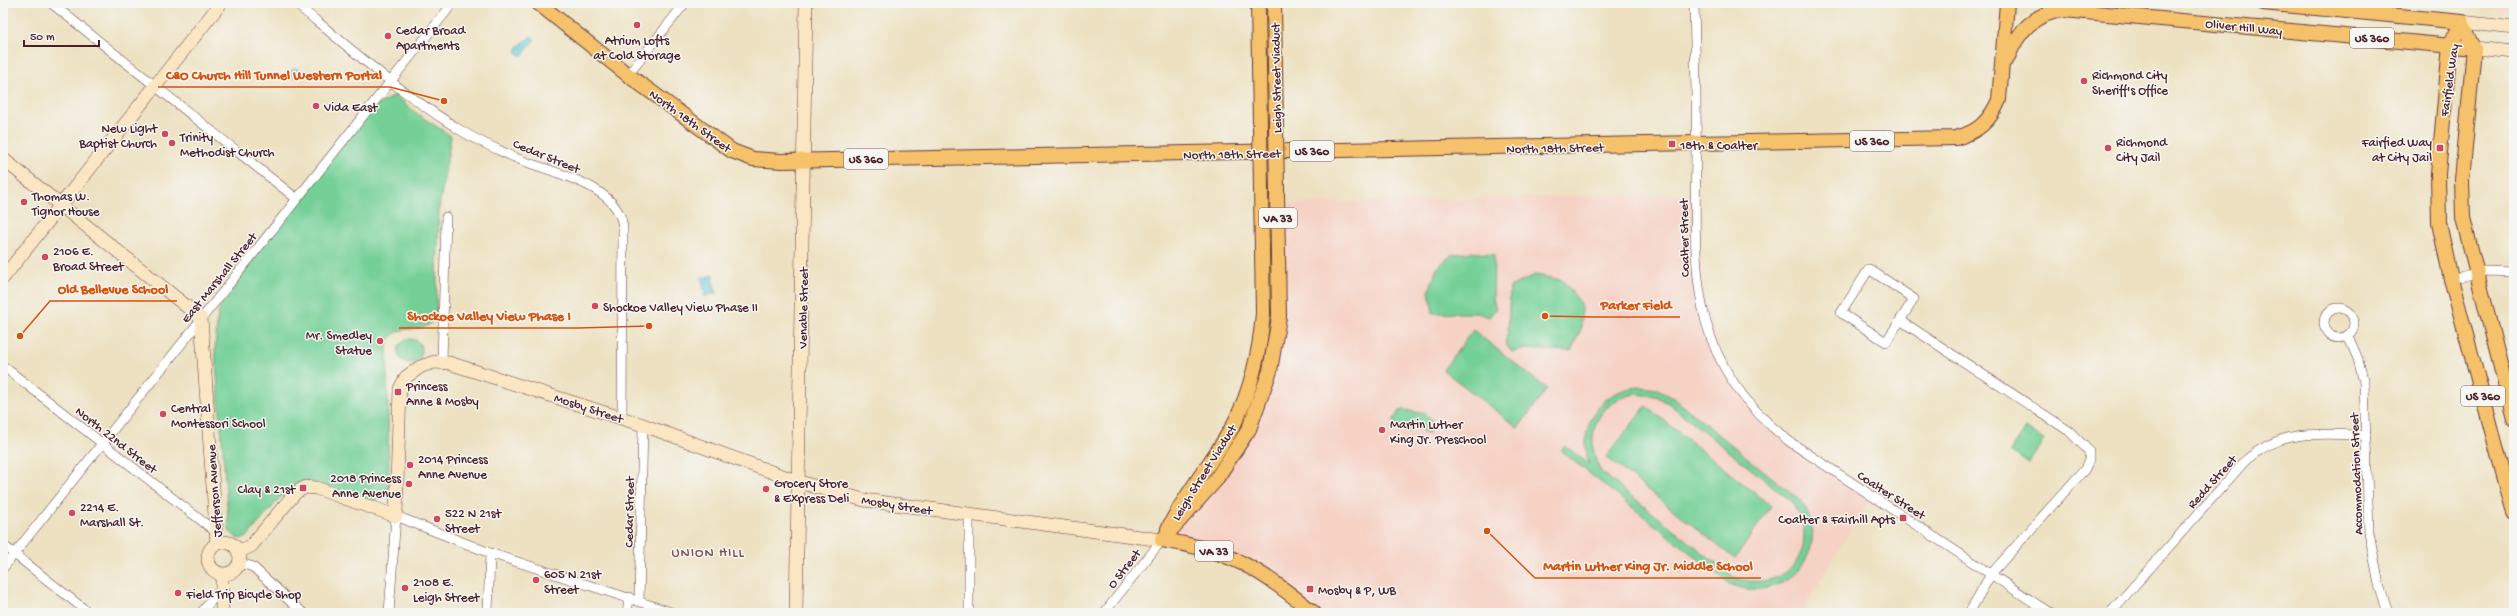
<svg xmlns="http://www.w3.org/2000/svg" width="2517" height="616" font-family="'Gochi Hand',sans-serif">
<rect width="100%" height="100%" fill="#f6f6f2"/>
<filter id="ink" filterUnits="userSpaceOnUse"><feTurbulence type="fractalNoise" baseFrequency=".025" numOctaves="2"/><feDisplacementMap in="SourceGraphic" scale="8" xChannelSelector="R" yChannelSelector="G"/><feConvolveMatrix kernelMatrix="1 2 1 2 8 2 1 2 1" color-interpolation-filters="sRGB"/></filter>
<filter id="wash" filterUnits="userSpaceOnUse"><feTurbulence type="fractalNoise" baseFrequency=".012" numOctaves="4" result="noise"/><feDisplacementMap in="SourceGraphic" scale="16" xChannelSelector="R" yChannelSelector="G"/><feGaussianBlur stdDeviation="0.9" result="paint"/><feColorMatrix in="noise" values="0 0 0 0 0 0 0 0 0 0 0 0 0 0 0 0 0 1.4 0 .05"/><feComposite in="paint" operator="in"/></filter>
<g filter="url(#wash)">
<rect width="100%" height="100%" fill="#ede1c1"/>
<g fill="#f6d2c5">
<path d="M2420 3H2514V12Z"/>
<path d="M1698 193 1703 293 1722 363 1763 419 1872 495 1801 613H1314L1263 574 1162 540 1223 472 1271 370 1277 204Z"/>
</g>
<g fill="#75d097" stroke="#607861" fill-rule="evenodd">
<path d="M395 95 416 113 451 136 439 208 436 315C425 341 398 316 387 345L389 487 387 494 375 501 297 486 286 491 246 538 238 539 229 531 215 350 217 321 223 291 366 112Z"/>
<path d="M1471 252 1494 255 1493 298 1496 309 1489 317 1477 313H1433L1429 291 1437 268 1451 255Z"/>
<path d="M1535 275 1562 280 1581 303V329L1571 351 1525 349 1512 352 1505 344 1508 333 1510 287Z"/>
<path d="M1473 330 1547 389 1518 428 1443 370Z"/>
<circle cx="410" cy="351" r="12"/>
<path d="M1641 387 1658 389 1672 397 1799 499C1837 547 1787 606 1731 585L1561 451 1565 446 1589 464C1577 426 1600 388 1641 387ZM1635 394 1656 396 1668 403 1790 500C1826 544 1787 597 1734 577L1602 473C1582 440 1595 401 1635 394Z"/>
<path d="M1646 406 1771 506 1735 559 1606 457Z"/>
<path d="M1404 410 1426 414 1435 423 1427 434 1415 425 1408 433 1393 421 1399 411Z"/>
<path d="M2025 428 2044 440 2028 463 2010 451Z"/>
</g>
<g fill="#5ec9d7" stroke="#547481">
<path d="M531 36 535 39 522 56 516 51 518 47Z"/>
<circle cx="295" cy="73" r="4.5"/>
<path d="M714 275V279L712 280 717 293 704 296 705 292 701 278Z"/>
</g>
</g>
<g filter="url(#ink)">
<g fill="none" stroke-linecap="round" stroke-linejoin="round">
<defs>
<g id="street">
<path d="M51 3 297 199"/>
<path d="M295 3C347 46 397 90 454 126 472 139 495 148 516 158 550 173 621 184 623 229L622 418"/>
<path d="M1694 3C1695 51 1697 100 1696 148 1695 270 1684 358 1790 442L2050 613"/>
<path d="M628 75 685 3"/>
<path d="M1869 269 1914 299 1886 342 1841 313Z"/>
<path d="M2451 279 2485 271 2514 272"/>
<circle cx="2339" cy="323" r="15"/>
<path d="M1900 320 2069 431 2089 451V460L2085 469 1991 574 1969 613"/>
<path d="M2348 336 2358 359 2364 383 2369 532 2379 585 2388 613"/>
<path d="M442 361 446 217"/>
<path d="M3 366 216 532"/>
<path d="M969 515V613"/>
<path d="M3 545 89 613"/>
<path d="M238 562 253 567 303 613"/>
<path d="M3 568 453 3"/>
<path d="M639 601 643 425"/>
<path d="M201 613 221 589"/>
<path d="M389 613 396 516 490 553 674 613"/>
<path d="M488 613 490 553"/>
<path d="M627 613 629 597"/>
<path d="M1104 613 1162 540"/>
<path d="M2110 613 2246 460C2285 427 2318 435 2366 435"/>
</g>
<g id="secondary">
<path d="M2462 22 2514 28"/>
<path d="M2474 48 2514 52"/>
<path d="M3 159 201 318 217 544"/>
<path d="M3 278 221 3"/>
<circle cx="224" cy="558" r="16"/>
<path d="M238 552 251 546 296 492 306 487 316 488 396 516 400 389 406 377 420 367 434 362 449 363 643 425 799 482 864 500 1162 540"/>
<path d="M222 613V575"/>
<path d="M796 613 806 3"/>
</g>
<g id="primary">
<path d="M538 3 628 75 732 151 753 159 781 161 1956 138C1978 132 1990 121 1999 100L2007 3"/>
<path d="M2263 3 2462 22"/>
<path d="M2462 22 2450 46 2438 174 2439 223 2451 279 2514 513"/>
<path d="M2462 22 2474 48 2462 180 2463 218 2514 419"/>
<path d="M2007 59C2018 31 2034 13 2064 10L2474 48"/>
<path d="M1168 529C1186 491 1215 460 1235 422"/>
<path d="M1162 540C1233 551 1259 569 1314 613"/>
<path d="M1162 540 1215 481 1249 429"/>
</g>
</defs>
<use href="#street" stroke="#623c42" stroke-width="10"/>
<use href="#secondary" stroke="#623c42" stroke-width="14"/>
<use href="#primary" stroke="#623c42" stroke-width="16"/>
<use href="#street" stroke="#fff" stroke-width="9"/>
<use href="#secondary" stroke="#fbe6c4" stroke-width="13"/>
<use href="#primary" stroke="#f5c16b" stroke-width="14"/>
<defs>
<g id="primary-bridge">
<path d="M1235 422C1252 387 1260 352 1263 313L1258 3"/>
<path d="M1249 429 1270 371 1279 317 1274 3"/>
</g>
</defs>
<use href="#primary-bridge" stroke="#623c42" stroke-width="16" stroke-linecap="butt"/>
<use href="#primary-bridge" stroke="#f5c16b" stroke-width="14"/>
</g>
</g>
<g fill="#d1495b" stroke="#f6f6f2" stroke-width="1.5">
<circle cx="637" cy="25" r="4"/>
<circle cx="388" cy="36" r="4"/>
<circle cx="2084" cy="81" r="4"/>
<circle cx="316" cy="106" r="4"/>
<circle cx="165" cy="134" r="4"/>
<circle cx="172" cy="143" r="4"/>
<rect x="1668" y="140" width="8" height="8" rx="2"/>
<circle cx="2108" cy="148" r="4"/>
<rect x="2436" y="144" width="8" height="8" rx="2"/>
<circle cx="24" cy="202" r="4"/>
<circle cx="45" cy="257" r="4"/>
<circle cx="595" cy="306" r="4"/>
<circle cx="380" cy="341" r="4"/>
<rect x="394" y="388" width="8" height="8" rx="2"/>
<circle cx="163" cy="414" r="4"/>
<circle cx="1382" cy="430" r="4"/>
<circle cx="410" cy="465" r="4"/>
<circle cx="409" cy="484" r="4"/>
<rect x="299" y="484" width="8" height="8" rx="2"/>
<circle cx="766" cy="489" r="4"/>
<circle cx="72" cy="513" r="4"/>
<rect x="1899" y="514" width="8" height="8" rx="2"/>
<circle cx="437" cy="519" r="4"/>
<circle cx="536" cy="580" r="4"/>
<circle cx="405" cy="588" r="4"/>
<rect x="1306" y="585" width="8" height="8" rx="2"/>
<circle cx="178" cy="593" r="4"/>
</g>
<g text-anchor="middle" stroke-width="3" stroke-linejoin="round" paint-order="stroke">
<g fill="#f6f6f2" stroke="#7e6067" stroke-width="1">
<rect x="2350" y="28" width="44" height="20" rx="3"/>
<rect x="1850" y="131" width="44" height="20" rx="3"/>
<rect x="1290" y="141" width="44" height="20" rx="3"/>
<rect x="844" y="149" width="44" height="20" rx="3"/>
<rect x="1259" y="208" width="38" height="20" rx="3"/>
<rect x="2461" y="386" width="44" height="20" rx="3"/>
<rect x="1195" y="541" width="38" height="20" rx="3"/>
</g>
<g font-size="12" font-weight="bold" fill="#4a1f2b">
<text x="2372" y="42">US 360</text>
<text x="1872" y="145">US 360</text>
<text x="1312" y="155">US 360</text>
<text x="866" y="163">US 360</text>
<text x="1278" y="222">VA 33</text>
<text x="2483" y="400">US 360</text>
<text x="1214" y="555">VA 33</text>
</g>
<g font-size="13" fill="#4a1f2b" stroke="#f6f6f2">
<text transform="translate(2244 26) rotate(6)" y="5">Oliver Hill Way</text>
<text transform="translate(1275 78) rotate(-91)" y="5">Leigh Street Viaduct</text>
<text transform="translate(2448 80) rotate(-82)" y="5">Fairfield Way</text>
<text transform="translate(691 120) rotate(36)" y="5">North 18th Street</text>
<text transform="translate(1555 147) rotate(-1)" y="5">North 18th Street</text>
<text transform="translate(1232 153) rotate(-1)" y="5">North 18th Street</text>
<text transform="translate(547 155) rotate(22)" y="5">Cedar Street</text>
<text transform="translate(1683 238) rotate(-91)" y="5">Coalter Street</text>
<text transform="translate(218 277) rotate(-51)" y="5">East Marshall Street</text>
<text transform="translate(802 308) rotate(-89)" y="5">Venable Street</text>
<text transform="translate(589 407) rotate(18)" y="5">Mosby Street</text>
<text transform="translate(117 439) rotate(38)" y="5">North 22nd Street</text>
<text transform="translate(1203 472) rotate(-58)" y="5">Leigh Street Viaduct</text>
<text transform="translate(2355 474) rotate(-92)" y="5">Accommodation Street</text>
<text transform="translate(2211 481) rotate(-48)" y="5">Redd Street</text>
<text transform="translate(213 491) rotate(-94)" y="5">Jefferson Avenue</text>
<text transform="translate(1892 494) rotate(33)" y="5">Coalter Street</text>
<text transform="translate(897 504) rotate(9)" y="5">Mosby Street</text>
<text transform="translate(628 512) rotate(-89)" y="5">Cedar Street</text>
<text transform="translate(1123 568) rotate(-52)" y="5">O Street</text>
</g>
<g font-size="13" fill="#4a1f2b" stroke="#f6f6f2" text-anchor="start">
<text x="396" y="34">Cedar Broad<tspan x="396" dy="15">Apartments</tspan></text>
<text x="637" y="44" text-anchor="middle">Atrium Lofts<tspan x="637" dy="15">at Cold Storage</tspan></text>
<text x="2092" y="79">Richmond City<tspan x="2092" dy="15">Sheriff's Office</tspan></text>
<text x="324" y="111">Vida East</text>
<text x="157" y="132" text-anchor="end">New Light<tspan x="157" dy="15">Baptist Church</tspan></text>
<text x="180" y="141">Trinity<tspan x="180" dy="15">Methodist Church</tspan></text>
<text x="2116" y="146">Richmond<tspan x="2116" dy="15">City Jail</tspan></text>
<text x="2432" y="146" text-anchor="end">Fairfied Way<tspan x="2432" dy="15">at City Jail</tspan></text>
<text x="1680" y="149">18th &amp; Coalter</text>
<text x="32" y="200">Thomas W.<tspan x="32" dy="15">Tignor House</tspan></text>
<text x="53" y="255">2106 E.<tspan x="53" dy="15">Broad Street</tspan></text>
<text x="603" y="311">Shockoe Valley View Phase II</text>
<text x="372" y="339" text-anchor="end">Mr. Smedley<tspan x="372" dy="15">Statue</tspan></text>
<text x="406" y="390">Princess<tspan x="406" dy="15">Anne &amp; Mosby</tspan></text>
<text x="171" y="412">Central<tspan x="171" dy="15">Montessori School</tspan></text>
<text x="1390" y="428">Martin Luther<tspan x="1390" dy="15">King Jr. Preschool</tspan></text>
<text x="418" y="463">2014 Princess<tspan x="418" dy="15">Anne Avenue</tspan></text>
<text x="401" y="482" text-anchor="end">2018 Princess<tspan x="401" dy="15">Anne Avenue</tspan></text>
<text x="774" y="487">Grocery Store<tspan x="774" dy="15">&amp; Express Deli</tspan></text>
<text x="295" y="493" text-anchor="end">Clay &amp; 21st</text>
<text x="80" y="511">2214 E.<tspan x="80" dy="15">Marshall St.</tspan></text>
<text x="445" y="517">522 N 21st<tspan x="445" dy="15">Street</tspan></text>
<text x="1895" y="523" text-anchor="end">Coalter &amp; Fairhill Apts</text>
<text x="544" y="578">605 N 21st<tspan x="544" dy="15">Street</tspan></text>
<text x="413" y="586">2108 E.<tspan x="413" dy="15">Leigh Street</tspan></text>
<text x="1318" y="594">Mosby &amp; P, WB</text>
<text x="186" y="598">Field Trip Bicycle Shop</text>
</g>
<g font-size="14" letter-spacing="1" fill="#805253" stroke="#f6f6f2">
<text x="708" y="556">UNION HILL</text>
</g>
</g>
<path fill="none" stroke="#d8530f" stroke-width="1.5" d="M444 101L390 87H158M20 336L50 301H177M1545 316L1593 317H1680M649 326L578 328H399M1487 531L1535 578H1761"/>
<g fill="#d8530f" stroke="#f6f6f2" stroke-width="1.5">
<circle cx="444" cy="101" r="4"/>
<circle cx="20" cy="336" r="4"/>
<circle cx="1545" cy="316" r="4"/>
<circle cx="649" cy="326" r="4"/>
<circle cx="1487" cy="531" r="4"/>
</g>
<g font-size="14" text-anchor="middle" font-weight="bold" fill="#d8530f" stroke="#f6f6f2" stroke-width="3" stroke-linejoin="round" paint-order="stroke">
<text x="274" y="79">C&amp;O Church Hill Tunnel Western Portal</text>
<text x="113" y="293">Old Bellevue School</text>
<text x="1636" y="309">Parker Field</text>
<text x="489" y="320">Shockoe Valley View Phase I</text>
<text x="1648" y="570">Martin Luther King Jr. Middle School</text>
</g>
<rect width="2517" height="616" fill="none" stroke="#f6f6f2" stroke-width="16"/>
<path d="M24 40v6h75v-6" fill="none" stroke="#4a1f2b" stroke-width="2"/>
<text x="30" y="40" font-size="12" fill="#4a1f2b" stroke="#f6f6f2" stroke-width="3" paint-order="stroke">50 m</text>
</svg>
